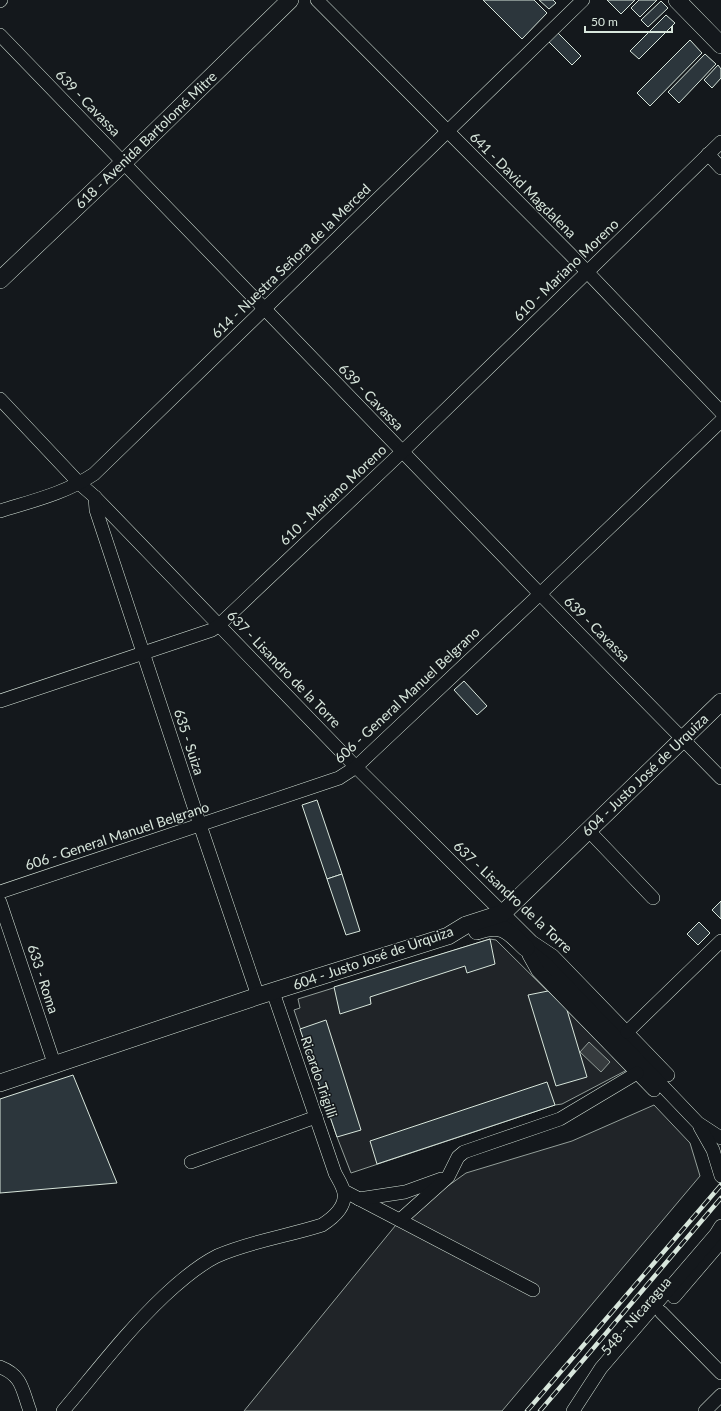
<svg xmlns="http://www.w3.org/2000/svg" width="721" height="1411" font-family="Lato,sans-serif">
<rect width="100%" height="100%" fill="#14181c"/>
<g fill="#202428" stroke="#939e99">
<path d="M490 939 496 940 627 1070 562 1104 555 1105 351 1173 337 1137 294 1010 300 1008 298 999Z"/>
<path d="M654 1105 690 1143 700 1176 502 1411H244L400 1220 466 1173 572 1141Z"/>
</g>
<path fill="#363b3e" stroke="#939e99" d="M589 1042 610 1062 601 1072 580 1052Z"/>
<g fill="#2c363c" stroke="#d8e6dc">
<path d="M483 0H534L547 13 522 39Z"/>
<path d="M539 0H553L556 3 549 9Z"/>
<path d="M607 0H635L621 14Z"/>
<path d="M639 0H657L640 17 631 8Z"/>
<path d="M661 1 668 8 648 27 641 20Z"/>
<path d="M666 15 675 23 639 59 630 51Z"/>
<path d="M557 32 581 56 572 65 548 41Z"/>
<path d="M690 40 702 53 650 106 637 93Z"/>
<path d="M705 54 716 64 679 103 668 92Z"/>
<path d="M718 65 721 69V78L712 88 704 80Z"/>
<path d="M464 681 487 706 477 715 454 690Z"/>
<path d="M317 800 342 874 327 879 302 805Z"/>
<path d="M342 874 360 931 346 935 327 879Z"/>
<path d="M721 901V919L712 910Z"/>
<path d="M699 922 710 933 698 945 687 934Z"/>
<path d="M490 939 495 964 467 973 465 966 370 997 371 1004 340 1014 334 987Z"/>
<path d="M548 991 567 1010 587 1077 556 1086 528 995Z"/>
<path d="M326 1020 361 1130 337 1137 300 1029Z"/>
<path d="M73 1075 117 1183 0 1193V1099Z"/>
<path d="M547 1082 555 1105 377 1164 370 1141Z"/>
</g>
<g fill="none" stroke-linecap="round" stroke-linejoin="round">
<defs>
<g id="minor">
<path d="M317 0 570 254 721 412"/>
<path d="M0 1 1 0"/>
<path d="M0 35 540 594 721 778"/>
<path d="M708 154 721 168"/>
<path d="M0 399 80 484 95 497 356 767 532 942 553 956 668 1075"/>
<path d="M95 497 96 510 200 825 258 996"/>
<path d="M0 511C32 501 66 493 94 474L583 0"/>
<path d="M0 701 212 630 219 625 402 452 721 142"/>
<path d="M588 830 653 898"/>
<path d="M0 892 339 778 356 767 375 749 540 594 721 421"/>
<path d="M0 902 55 1066"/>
<path d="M526 948 546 964 698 1123 721 1138"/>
<path d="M529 955 538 971 654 1090"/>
<path d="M627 1032 721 941"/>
<path d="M700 1127 713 1150 721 1176"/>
<path d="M191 1162 316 1117"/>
<path d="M344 1191 533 1290"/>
<path d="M359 1199 405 1192 441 1179"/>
<path d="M400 1220 448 1177 458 1157 464 1152 560 1119 637 1073"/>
<path d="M674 1297 721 1242"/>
<path d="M661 1312 721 1373"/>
<path d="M0 1367C23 1376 22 1390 30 1411"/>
<path d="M63 1411C96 1372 127 1331 164 1296 180 1281 197 1266 217 1256 251 1241 288 1236 322 1225 333 1218 346 1207 344 1193 343 1186 338 1179 335 1173L273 992"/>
<path d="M573 1411 601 1368 716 1234 721 1226"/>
<path d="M705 1411 721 1395"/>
</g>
<g id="major">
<path d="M677 0 721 45"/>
<path d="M0 280 123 163 290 0"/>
<path d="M477 931C503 922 508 931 526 948"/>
<path d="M0 1083 258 996 448 936 466 925 503 913 721 702"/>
</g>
</defs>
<use href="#minor" stroke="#d8e6dc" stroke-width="14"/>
<use href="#major" stroke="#d8e6dc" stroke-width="18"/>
<use href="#minor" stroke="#14181c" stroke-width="13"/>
<use href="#major" stroke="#14181c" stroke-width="17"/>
<defs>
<g id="rail">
<path d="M527 1411 721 1185"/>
<path d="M540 1411 721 1198"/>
</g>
</defs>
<use href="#rail" stroke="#d8e6dc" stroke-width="4.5"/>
<use href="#rail" stroke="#14181c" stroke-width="3" stroke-dasharray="9" stroke-linecap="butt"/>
</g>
<g text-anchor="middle" stroke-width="3" stroke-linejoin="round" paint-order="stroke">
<g font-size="14" fill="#d8e6dc" stroke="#14181c">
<text transform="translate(88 103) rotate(46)" y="5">639 - Cavassa</text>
<text transform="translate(146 140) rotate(-44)" y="5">618 - Avenida Bartolomé Mitre</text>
<text transform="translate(523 185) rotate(45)" y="5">641 - David Magdalena</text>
<text transform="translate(291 261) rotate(-44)" y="5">614 - Nuestra Señora de la Merced</text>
<text transform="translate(566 270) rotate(-44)" y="5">610 - Mariano Moreno</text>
<text transform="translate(371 397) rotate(46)" y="5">639 - Cavassa</text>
<text transform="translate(333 495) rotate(-43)" y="5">610 - Mariano Moreno</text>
<text transform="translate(597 629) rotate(45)" y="5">639 - Cavassa</text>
<text transform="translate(284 669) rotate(46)" y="5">637 - Lisandro de la Torre</text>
<text transform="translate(407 695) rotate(-43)" y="5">606 - General Manuel Belgrano</text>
<text transform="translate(189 742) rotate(72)" y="5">635 - Suiza</text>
<text transform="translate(645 775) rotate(-44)" y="5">604 - Justo José de Urquiza</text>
<text transform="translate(117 836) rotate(-18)" y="5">606 - General Manuel Belgrano</text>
<text transform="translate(513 897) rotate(43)" y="5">637 - Lisandro de la Torre</text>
<text transform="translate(373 958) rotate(-19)" y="5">604 - Justo José de Urquiza</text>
<text transform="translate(43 979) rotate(72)" y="5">633 - Roma</text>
<text transform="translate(319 1077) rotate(71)" y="5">Ricardo Trigilli</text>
<text transform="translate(636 1316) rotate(-49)" y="5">548 - Nicaragua</text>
</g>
</g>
<path d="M585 26v6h87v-6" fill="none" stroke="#d8e6dc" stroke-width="2"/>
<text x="591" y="26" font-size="12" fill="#d8e6dc" stroke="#14181c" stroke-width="3" paint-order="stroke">50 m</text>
</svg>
